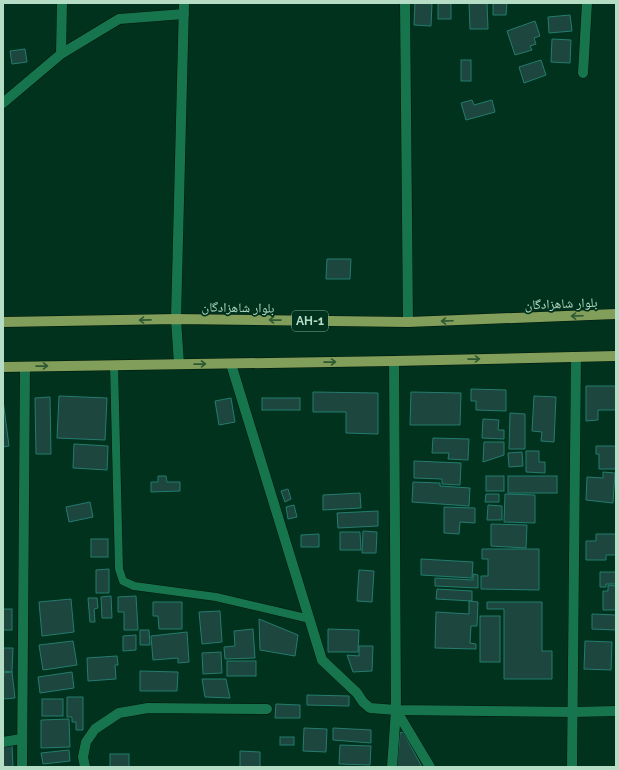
<svg xmlns="http://www.w3.org/2000/svg" width="619" height="770" font-family="Raleway,'Noto Naskh Arabic',sans-serif">
<rect width="100%" height="100%" fill="#01321e"/>
<g fill="#1d463f" stroke="#247c6e">
<path d="M415 3H432L431 26 414 25Z"/>
<rect x="438" y="3" width="13" height="16"/>
<path d="M469 3H487L488 29H470Z"/>
<path d="M493 3H507L506 15H493Z"/>
<path d="M570 15 572 31 549 33 548 17Z"/>
<path d="M535 21 540 36 534 38 536 44 530 46 532 50 515 55 507 31Z"/>
<path d="M552 39 571 40 570 63 551 62Z"/>
<path d="M25 49 27 62 12 64 10 51Z"/>
<rect x="461" y="60" width="10" height="21"/>
<path d="M541 60 546 75 524 83 519 67Z"/>
<path d="M472 100 474 105 492 100 495 112 466 120 461 103Z"/>
<path d="M327 259H351L350 279H326Z"/>
<path d="M586 386H616V410H598V420L586 421Z"/>
<path d="M471 389 506 390V411L476 410V401H471Z"/>
<path d="M313 392 378 393V434L346 433V412H313Z"/>
<path d="M411 392 461 393 460 425H410Z"/>
<path d="M59 396 107 398 105 440 57 438Z"/>
<path d="M534 396 556 397 554 442 541 441 542 432 532 431Z"/>
<path d="M50 397 51 454H36L35 398Z"/>
<path d="M231 398 235 422 219 425 215 401Z"/>
<rect x="262" y="398" width="38" height="12"/>
<path d="M3 400 9 446 3 447Z"/>
<path d="M510 413 525 414V449H509Z"/>
<path d="M483 419 499 420 498 430H504V439L482 438Z"/>
<path d="M433 438 469 439 468 460 448 459 449 453H432Z"/>
<path d="M484 442H504V455L483 462Z"/>
<path d="M74 444 108 446 107 470 73 468Z"/>
<path d="M596 446H616V469H599V454H596Z"/>
<path d="M526 451H539V462H545V473L526 472Z"/>
<path d="M522 452 523 466 509 467 508 453Z"/>
<path d="M414 461 461 463 460 485 442 484V479L414 478Z"/>
<path d="M603 472 615 473 613 503 586 500 587 477 603 478Z"/>
<path d="M158 476H166L167 482H180V491L151 492V482H158Z"/>
<rect x="486" y="476" width="18" height="15"/>
<rect x="508" y="476" width="49" height="17"/>
<path d="M413 482 440 483V486L470 488 469 506 412 502Z"/>
<path d="M288 489 291 499 285 502 281 491Z"/>
<path d="M360 493 361 508 323 510V495Z"/>
<path d="M486 494H499V502H485Z"/>
<path d="M505 494 535 495V523L504 522Z"/>
<path d="M90 502 93 517 69 522 66 507Z"/>
<path d="M294 505 297 517 288 519 286 507Z"/>
<path d="M488 505 502 506V520H487Z"/>
<path d="M444 507 475 508V523L460 522 459 534 444 533Z"/>
<path d="M378 511V526L338 528 337 513Z"/>
<path d="M491 524 527 525 526 548 491 546Z"/>
<path d="M363 531 377 532 376 553H362Z"/>
<path d="M340 532H360L361 550H340Z"/>
<path d="M319 534V547H301V535Z"/>
<path d="M596 534H616V555H606V560H586V541H596Z"/>
<rect x="91" y="539" width="17" height="18"/>
<path d="M482 549H539V590L481 589V576H488V559H482Z"/>
<path d="M421 559 473 562 472 578 421 575Z"/>
<path d="M109 569V593H96V570Z"/>
<path d="M359 570 374 571 372 602 357 601Z"/>
<path d="M600 572H616V584H606V587H600Z"/>
<path d="M473 574 478 575V588L435 586V578L473 580Z"/>
<path d="M608 585 616 586V610H603V591H608Z"/>
<path d="M437 589 472 591V601L436 599Z"/>
<path d="M111 596 112 618H102L101 597Z"/>
<path d="M136 596 138 630H124V612H118V597Z"/>
<path d="M88 598H97L98 608 94 609 95 622H90Z"/>
<path d="M71 599 74 632 42 636 39 602Z"/>
<path d="M469 601 478 602 477 626H471L470 643 476 644V649L435 648 436 612 469 614Z"/>
<path d="M153 602H182V629H159L158 616H153Z"/>
<path d="M487 602H542V651H552V679H504V609H487Z"/>
<rect x="3" y="609" width="9" height="21"/>
<path d="M220 611 222 642 202 644 199 612Z"/>
<path d="M592 614 616 615V630L592 629Z"/>
<rect x="480" y="616" width="20" height="46"/>
<path d="M259 619 298 635 295 656 260 650Z"/>
<path d="M253 629 255 658 225 659 224 647 235 646 234 631Z"/>
<path d="M328 629 359 630 358 652H328Z"/>
<path d="M140 630H149L150 645H140Z"/>
<path d="M187 632 189 662 178 663V658L153 660 151 636Z"/>
<path d="M136 635V650L123 651V636Z"/>
<path d="M73 641 77 665 43 670 39 645Z"/>
<path d="M585 641 612 642 611 670 584 669Z"/>
<path d="M359 646H373L372 671 353 672 347 655 359 656Z"/>
<path d="M3 648H13L12 672 3 671Z"/>
<path d="M221 652 222 673 203 674 202 653Z"/>
<path d="M117 656 118 665H115L116 679 88 681 87 658Z"/>
<rect x="227" y="661" width="29" height="15"/>
<path d="M140 671 178 672 177 691H140Z"/>
<path d="M12 672 15 698 3 699V673Z"/>
<path d="M72 672 74 688 40 693 38 677Z"/>
<path d="M202 679H226L230 698 205 697Z"/>
<path d="M307 695 349 696V706L307 705Z"/>
<path d="M67 697H83V730H76V722H72V717H67Z"/>
<rect x="42" y="699" width="21" height="17"/>
<path d="M276 704 300 705V718H275Z"/>
<path d="M69 719 70 747 41 748V720Z"/>
<path d="M304 728 327 729 326 752 303 751Z"/>
<path d="M333 728 371 730V743L333 740Z"/>
<path d="M403 732 422 767H397L400 733Z"/>
<rect x="280" y="737" width="14" height="8"/>
<path d="M3 745H12L13 767H3Z"/>
<path d="M340 745 371 746 370 765 339 764Z"/>
<path d="M69 750 70 761 43 764 41 753Z"/>
<path d="M240 751 260 752V767H240Z"/>
<rect x="110" y="754" width="19" height="13"/>
</g>
<g fill="none" stroke-linecap="round" stroke-linejoin="round">
<defs>
<path id="lane" d="M114 365 119 569 123 581 134 586 216 597 310 619"/>
<g id="street">
<path d="M405 3 408 322"/>
<path d="M61 54 62 3"/>
<path d="M583 73 587 3"/>
<path d="M3 103 61 54 119 19 184 14"/>
<path d="M231 364 322 660 357 693 363 702 370 708 396 710 573 712 616 711"/>
<path d="M396 710 430 767"/>
<path d="M3 742 21 739"/>
<path d="M22 767 25 367"/>
<path d="M85 767 83 757 86 742 95 729 119 713 148 708 267 709"/>
<path d="M392 767 396 710 394 361"/>
<path d="M572 767 576 357"/>
</g>
<path id="secondary" d="M179 364 176 319 184 3"/>
<g id="primary">
<path d="M3 322 176 319 408 322 616 314"/>
<path d="M3 367 394 361 616 356"/>
</g>
</defs>
<use href="#lane" stroke="#00170b" stroke-width="9"/>
<use href="#street" stroke="#00170b" stroke-width="11"/>
<use href="#secondary" stroke="#00170b" stroke-width="11"/>
<use href="#primary" stroke="#00170b" stroke-width="11"/>
<use href="#lane" stroke="#16754d" stroke-width="8"/>
<use href="#street" stroke="#16754d" stroke-width="10"/>
<use href="#secondary" stroke="#16754d" stroke-width="10"/>
<use href="#primary" stroke="#819e5a" stroke-width="10"/>
</g>
<defs><path id="oneway-shaft" d="M-6 0H5M1.5-3L5.5 0L1.5 3" fill="none" stroke-width="1.6" stroke-linecap="round" stroke-linejoin="round"/></defs>
<g stroke="#2e5833">
<use href="#oneway-shaft" transform="translate(577 316) rotate(178)"/>
<use href="#oneway-shaft" transform="translate(145 320) rotate(179)"/>
<use href="#oneway-shaft" transform="translate(275 320) rotate(-179)"/>
<use href="#oneway-shaft" transform="translate(447 321) rotate(178)"/>
<use href="#oneway-shaft" transform="translate(474 359) rotate(-1)"/>
<use href="#oneway-shaft" transform="translate(330 362) rotate(-1)"/>
<use href="#oneway-shaft" transform="translate(200 364) rotate(-1)"/>
<use href="#oneway-shaft" transform="translate(42 366) rotate(-1)"/>
</g>
<g text-anchor="middle" stroke-width="3.5" stroke-linejoin="round" paint-order="stroke">
<rect fill="#01321e" stroke="#7faa94" stroke-width="1" x="292" y="311" width="36" height="20" rx="3"/>
<g font-size="12" font-weight="bold" fill="#b5ddc6">
<text x="310" y="325">AH-1</text>
</g>
<g font-size="13" fill="#b5ddc6" stroke="#01321e">
<text transform="translate(561 303) rotate(-2)" y="5">بلوار شاهزادگان</text>
<text transform="translate(238 307) rotate(1)" y="5">بلوار شاهزادگان</text>
</g>
</g>
<rect width="619" height="770" fill="none" stroke="#b5ddc6" stroke-width="8"/>
</svg>
